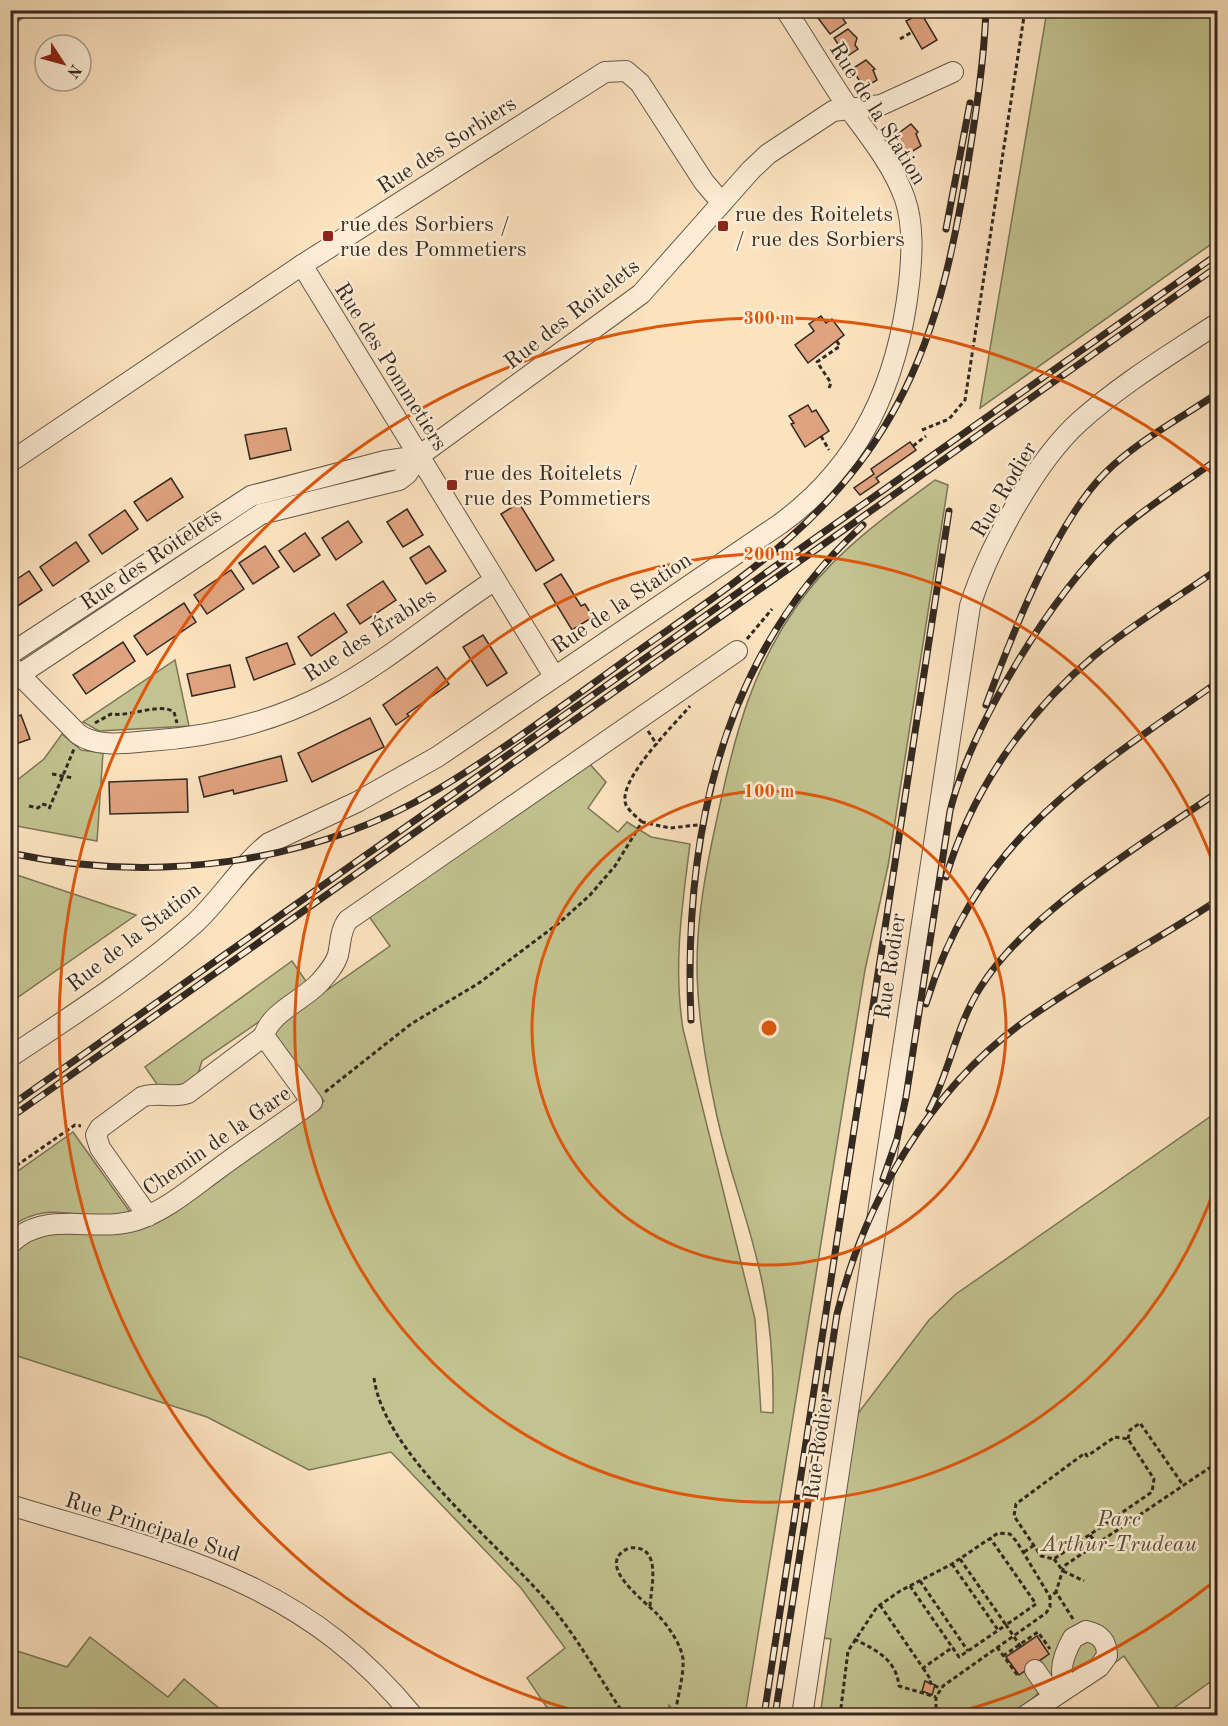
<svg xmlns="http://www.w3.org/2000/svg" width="1228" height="1726" font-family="'Old Standard TT',serif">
<rect width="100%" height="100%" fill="#fce3c0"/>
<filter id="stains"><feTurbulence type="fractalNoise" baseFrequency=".00333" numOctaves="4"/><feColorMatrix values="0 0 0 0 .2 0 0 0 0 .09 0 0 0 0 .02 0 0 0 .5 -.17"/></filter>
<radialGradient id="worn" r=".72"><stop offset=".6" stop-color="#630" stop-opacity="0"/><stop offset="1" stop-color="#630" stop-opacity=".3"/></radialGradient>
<g fill="#c2c390" stroke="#7a7658" stroke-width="1.5">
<path d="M1047 11H1217V240L980 408Z"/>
<path d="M935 480 948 485 888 866 865 970 745 1715H676L669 1705 667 1715H552L527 1678 565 1648 521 1588 391 1452 309 1470 207 1417 11 1354V1256L31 1236 172 1211 324 1101 263 1019 202 1061 197 1077 186 1087H159L145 1067 292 961 317 997 390 946 368 915 587 761 606 782 588 808 618 832 627 822 651 837 690 844C682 907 673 966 683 1029L755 1319 761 1412 773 1413C774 1362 770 1310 757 1260 745 1209 725 1159 715 1107 705 1060 697 1013 697 965 697 917 706 869 716 823 735 735 751 664 808 591 842 547 890 513 935 480Z"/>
<path d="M175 660 189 726 99 731 83 722Z"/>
<path d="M62 734 81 750 103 753 97 841 11 825V785L44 759Z"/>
<path d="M11 873 136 915 11 1002Z"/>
<path d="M1217 1112V1677L1164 1715 1124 1656 1109 1667 1095 1626C1069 1657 1047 1693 1011 1714 1000 1720 845 1715 820 1716L831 1639 823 1638 856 1416 929 1320 956 1294Z"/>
<path d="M73 1132 130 1212C93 1229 54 1194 11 1227V1176Z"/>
<path d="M90 1637 168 1697 184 1679 227 1715H11V1649L67 1667Z"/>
<path d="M1083 1639 1097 1645 1098 1658 1072 1675 1068 1664Z"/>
</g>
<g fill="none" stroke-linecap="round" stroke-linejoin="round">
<path stroke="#748279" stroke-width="4.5" d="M10 25 32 10"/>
</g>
<g fill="#e0a37f" stroke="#332921" stroke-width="1.5">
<path d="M812 10H837L846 23 830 34Z"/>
<path d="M921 13 937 40 922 49 906 21Z"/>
<path d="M848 29 857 38 855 45 858 49 846 57 834 38Z"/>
<path d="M866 60 875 69 873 70 877 80 864 88 852 69Z"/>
<path d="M911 124 918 132 916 134 921 146 908 154 896 135Z"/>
<path d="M821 316 826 323 832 319 844 335 808 363 795 345 814 331 809 324Z"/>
<path d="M808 405 812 412 816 410 829 431 805 447 791 424 794 423 789 416Z"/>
<path d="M286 428 291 450 250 459 245 435Z"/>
<path d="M910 442 916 450 876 478 879 482 860 495 854 488 874 474 871 469Z"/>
<path d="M171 478 183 497 147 521 134 502Z"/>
<path d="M519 503 554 560 536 571 501 514Z"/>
<path d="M407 509 423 535 403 547 387 522Z"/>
<path d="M125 510 138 529 102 554 89 535Z"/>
<path d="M348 521 362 542 336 560 322 538Z"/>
<path d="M305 533 320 555 294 572 279 551Z"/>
<path d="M76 542 89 561 53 586 40 567Z"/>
<path d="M265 546 279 567 253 584 239 563Z"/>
<path d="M429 546 446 571 426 584 410 558Z"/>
<path d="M231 570 244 589 207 614 194 595Z"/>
<path d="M29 571 42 590 10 611V584Z"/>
<path d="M561 574 581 606 585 604 593 617 572 630 544 584Z"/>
<path d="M383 581 396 600 360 624 347 605Z"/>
<path d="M184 603 196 622 147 655 134 636Z"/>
<path d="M334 613 347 632 311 656 298 637Z"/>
<path d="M483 635 507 673 487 686 463 647Z"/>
<path d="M123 642 135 661 86 694 73 675Z"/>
<path d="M287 643 295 664 254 680 246 658Z"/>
<path d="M230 665 235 687 192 696 187 674Z"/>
<path d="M437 667 449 684 407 714 409 716 396 725 383 705Z"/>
<path d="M21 715 30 739 10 746V719Z"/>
<path d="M370 718 384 747 312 782 298 753Z"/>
<path d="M281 756 287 781 234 794 233 790 204 797 199 777Z"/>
<path d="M187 779 188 812 110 814 109 782Z"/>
<path d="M1037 1636 1049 1654 1019 1675 1006 1657Z"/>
<path d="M925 1681 935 1685 932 1695 922 1691Z"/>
</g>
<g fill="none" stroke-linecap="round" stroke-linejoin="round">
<defs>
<g id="minor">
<path d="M302 265 554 676"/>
<path d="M10 462 302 265 605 72 626 71 640 83 704 182 722 203"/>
<path d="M10 654 251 496 385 461 419 456"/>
<path d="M12 667 78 734C98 748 126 743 149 741 213 737 276 721 332 691 389 660 440 616 495 580"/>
<path d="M10 681 261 514 399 480 407 474 419 456 641 294 751 170 768 154 833 111 881 105 953 72"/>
<path d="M264 1036C270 1012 304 1000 320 982 327 974 335 965 338 955 341 942 340 930 348 920L737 651"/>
<path d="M10 1057C73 1015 139 973 195 923 222 898 241 865 269 843L357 802 437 757 780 524C861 465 898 382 909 284 912 257 914 225 905 199 894 167 870 137 850 110 828 78 808 44 786 10"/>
<path d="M10 1244C46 1208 94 1234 137 1220 167 1210 193 1187 218 1169 249 1146 281 1125 312 1102L264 1036 188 1093C173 1099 157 1091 142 1097L100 1128 96 1135 100 1148 148 1216"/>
<path d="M10 1505C170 1554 301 1578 413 1716"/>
<path d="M1035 1670 1053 1696"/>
<path d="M802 1716 970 606C988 549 1035 462 1079 422 1121 384 1171 354 1218 323"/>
<path d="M1025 1716 1099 1667 1107 1656C1107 1641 1100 1634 1086 1631L1073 1638C1065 1652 1056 1672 1067 1686"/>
</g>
</defs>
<use href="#minor" stroke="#655849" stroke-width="22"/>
<g stroke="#332921" stroke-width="3" stroke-dasharray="4.5 3" stroke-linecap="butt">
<path d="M900 39 912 32"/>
<path d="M829 388 831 383 817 362 840 346 836 340"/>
<path d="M922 430 949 419 965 400 1025 10"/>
<path d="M821 436 829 450"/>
<path d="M913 446 926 436"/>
<path d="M747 639 772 609"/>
<path d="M95 723 111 714C132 717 160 702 174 712L177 723"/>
<path d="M648 731 657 745"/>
<path d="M52 774 73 778"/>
<path d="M29 806 38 808 42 804 50 806"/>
<path d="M49 809 74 749"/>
<path d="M642 822C637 817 629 811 626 805 616 781 675 724 690 706"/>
<path d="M325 1092 411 1024 479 983 559 923 590 895 615 866 642 822 670 828 698 825"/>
<path d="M10 1170 75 1125 81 1126"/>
<path d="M374 1378C384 1455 501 1545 551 1606 579 1640 600 1679 625 1716"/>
<path d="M1115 1437 1128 1439 1154 1479 1152 1492 1054 1559 1041 1556 1014 1516 1016 1504 1085 1453 1087 1456Z"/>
<path d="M1128 1439 1130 1430 1140 1423 1183 1485"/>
<path d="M1090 1535 1097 1544"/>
<path d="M1024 1552 1036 1544"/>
<path d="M960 1559 1006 1625 1036 1604 990 1538"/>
<path d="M1054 1559 1063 1571 1084 1581"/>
<path d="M952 1564 998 1630"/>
<path d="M920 1581 968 1651"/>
<path d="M910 1586 959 1657 1006 1625 1021 1647"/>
<path d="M880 1605 923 1668 953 1647"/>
<path d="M650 1606C651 1587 663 1544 629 1548 593 1564 644 1600 658 1615 668 1626 681 1644 683 1659 684 1677 677 1698 675 1716"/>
<path d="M1073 1619 1056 1592 1064 1566 1218 1462"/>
<path d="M854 1639C876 1650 896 1659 899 1686L936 1697"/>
<path d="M997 1647 1018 1676"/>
<path d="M1003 1656 1038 1632 1050 1649"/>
<path d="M923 1668 931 1680 930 1683 941 1689"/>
<path d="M840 1716 848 1651 877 1607 900 1591 952 1564 998 1533 1010 1534 1017 1542 1050 1597"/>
<path d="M936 1716V1697L943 1686 1046 1613 1050 1607V1597L1056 1592"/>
</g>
<use href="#minor" stroke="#fdedd6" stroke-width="20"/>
<defs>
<g id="rail">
<path d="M946 229 970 103"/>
<path d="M986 705C1011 637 1055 523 1105 473 1137 441 1181 418 1218 393"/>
<path d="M10 853C152 884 309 865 435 791 508 748 576 695 645 646 740 579 829 522 889 419 936 339 953 253 968 163 976 112 984 62 986 10"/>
<path d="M946 877C971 792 1026 713 1094 656 1133 624 1177 598 1218 569"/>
<path d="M926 1004C976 840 1086 775 1218 682"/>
<path d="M691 1020C683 835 721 654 863 525"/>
<path d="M10 1106 1218 254"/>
<path d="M929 1110C950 1071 956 1026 980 988 1028 911 1143 844 1218 792"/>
<path d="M10 1118 1218 266"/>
<path d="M883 1179 897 1139 906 1097 950 811C972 724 1052 593 1118 532 1149 505 1184 483 1218 459"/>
<path d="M764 1716 949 511"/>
<path d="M775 1716 837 1314C864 1203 930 1088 1025 1021 1086 977 1154 942 1218 900"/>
</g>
</defs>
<use href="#rail" stroke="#332921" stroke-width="7"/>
<use href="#rail" stroke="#fdedd6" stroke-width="4.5" stroke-dasharray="14" stroke-linecap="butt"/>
</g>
<g fill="none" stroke="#df570d" stroke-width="3">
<circle cx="769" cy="1028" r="237"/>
<path d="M1217 1182A474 474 0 1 1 1217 874"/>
<path d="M1216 1580A710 710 0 0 1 947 1715M591 1715A710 710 0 1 1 1216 476"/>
</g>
<g fill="#8f2418" stroke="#fdedd6" stroke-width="2">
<rect x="717" y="220" width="12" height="12" rx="3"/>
<rect x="322" y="230" width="12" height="12" rx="3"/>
<rect x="446" y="479" width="12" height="12" rx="3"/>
</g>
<g text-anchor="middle" stroke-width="5" stroke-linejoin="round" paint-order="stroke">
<g font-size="22" fill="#332921" stroke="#fdedd6">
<text transform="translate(879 113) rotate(58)" y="8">Rue de la Station</text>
<text transform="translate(446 144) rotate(-33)" y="8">Rue des Sorbiers</text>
<text transform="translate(571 313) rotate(-38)" y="8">Rue des Roitelets</text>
<text transform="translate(392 366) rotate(58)" y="8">Rue des Pommetiers</text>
<text transform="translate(1003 489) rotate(-59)" y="8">Rue Rodier</text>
<text transform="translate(150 558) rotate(-34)" y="8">Rue des Roitelets</text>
<text transform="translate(621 602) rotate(-34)" y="8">Rue de la Station</text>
<text transform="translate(369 634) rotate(-33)" y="8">Rue des Érables</text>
<text transform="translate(133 936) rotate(-38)" y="8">Rue de la Station</text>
<text transform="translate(889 966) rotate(-81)" y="8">Rue Rodier</text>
<text transform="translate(216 1140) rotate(-35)" y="8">Chemin de la Gare</text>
<text transform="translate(817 1447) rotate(-82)" y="8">Rue Rodier</text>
<text transform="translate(153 1526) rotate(18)" y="8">Rue Principale Sud</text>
</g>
<g font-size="22" fill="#332921" stroke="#fdedd6" text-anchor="start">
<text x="735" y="221">rue des Roitelets<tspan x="735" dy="25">/ rue des Sorbiers</tspan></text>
<text x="340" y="231">rue des Sorbiers /<tspan x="340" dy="25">rue des Pommetiers</tspan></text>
<text x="464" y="480">rue des Roitelets /<tspan x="464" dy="25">rue des Pommetiers</tspan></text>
</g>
<g font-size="22" font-style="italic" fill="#57503d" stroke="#fdedd6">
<text x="1119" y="1526">Parc<tspan x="1119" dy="25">Arthur-Trudeau</tspan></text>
</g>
</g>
<circle cx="769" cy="1028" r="9" fill="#df570d" stroke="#fdedd6" stroke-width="3"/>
<g font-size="18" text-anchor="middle" font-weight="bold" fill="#df570d" stroke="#fdedd6" stroke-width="5" stroke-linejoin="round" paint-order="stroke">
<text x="769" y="324">300 m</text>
<text x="769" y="560">200 m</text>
<text x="769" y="797">100 m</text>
</g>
<rect width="1228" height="1726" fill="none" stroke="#fce3c0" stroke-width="36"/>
<rect x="12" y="12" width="1204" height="1702" fill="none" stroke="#332921" stroke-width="3"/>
<rect x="18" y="18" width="1192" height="1690" fill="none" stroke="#332921" stroke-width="1.5"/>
<g transform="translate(63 63) rotate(126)"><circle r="28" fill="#fdedd6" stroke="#ac9f8e" stroke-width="1.5"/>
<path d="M0-4.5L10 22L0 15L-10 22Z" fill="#8f2418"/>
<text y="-9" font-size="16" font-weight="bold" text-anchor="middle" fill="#332921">N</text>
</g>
<rect width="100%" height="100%" filter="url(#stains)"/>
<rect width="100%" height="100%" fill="url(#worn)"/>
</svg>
